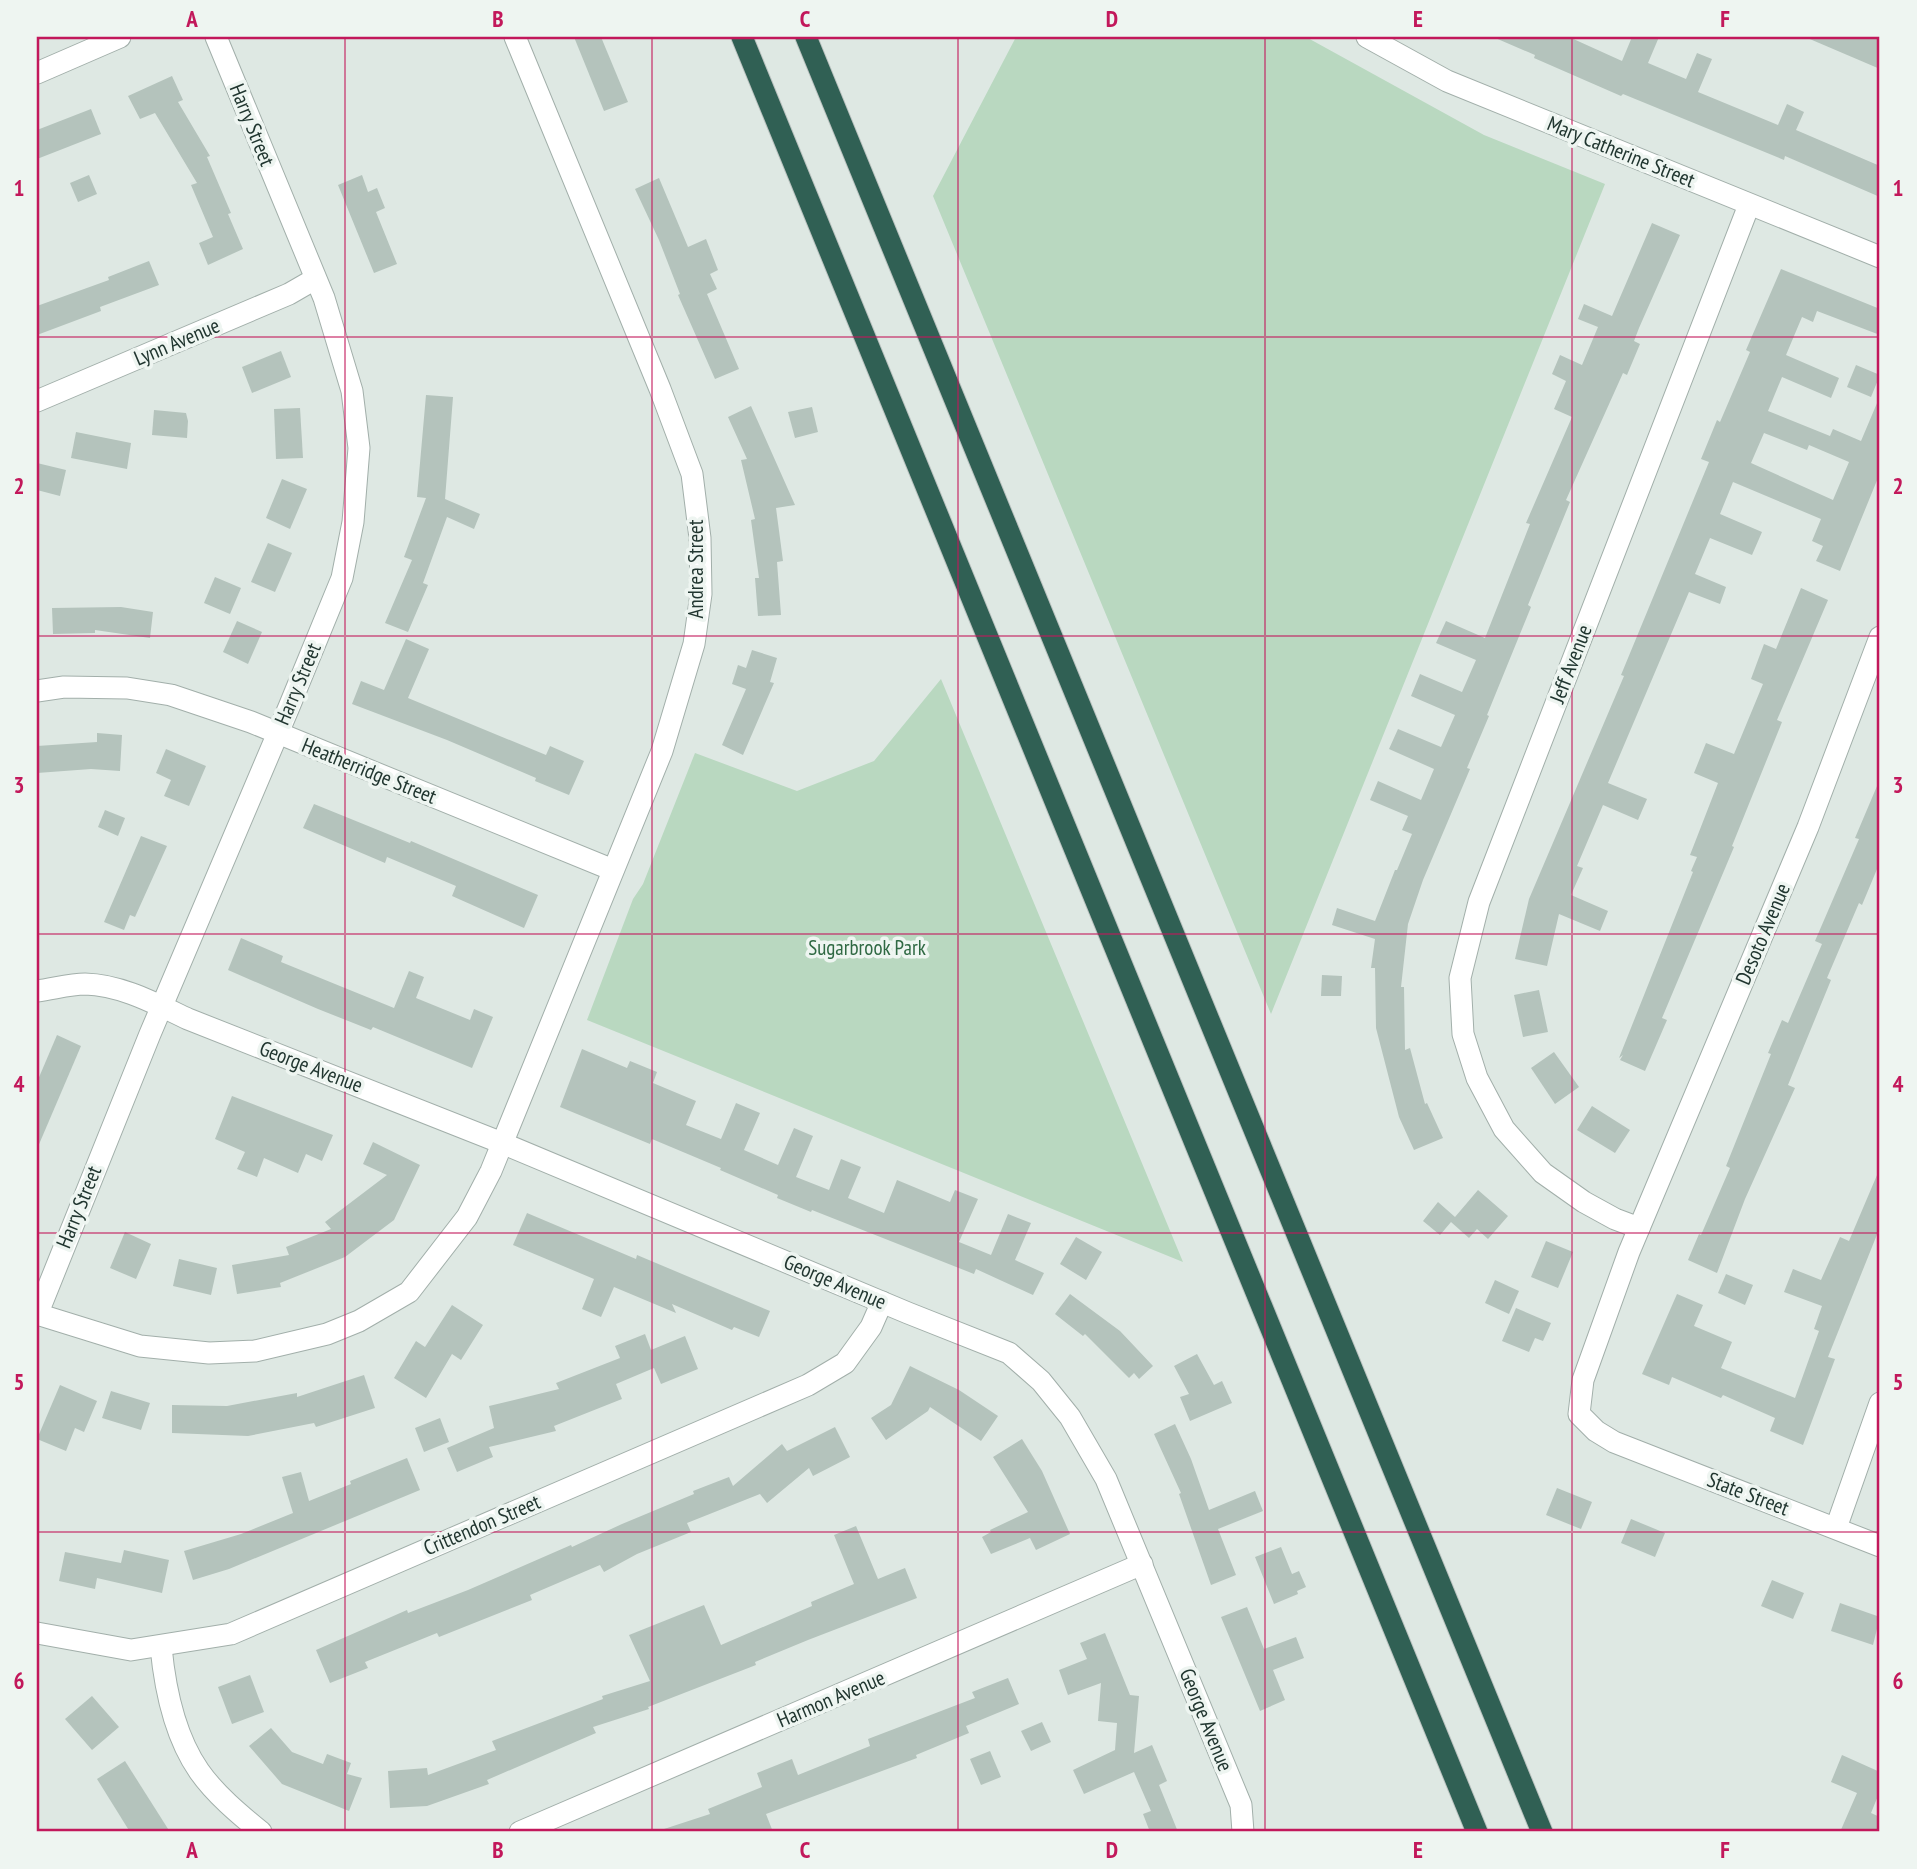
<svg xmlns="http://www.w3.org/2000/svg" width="1917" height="1869" font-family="'PT Sans Narrow',sans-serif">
<rect width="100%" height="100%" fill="#dee8e3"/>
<g fill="#b9d8c0">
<path d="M1016 37H1306L1484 135 1605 184 1271 1014 933 196Z"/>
<path d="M941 679 1183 1262 587 1020 633 899 643 884 695 753 797 791 874 761Z"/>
</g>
<g fill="#b4c3bc" fill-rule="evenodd">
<path d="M574 37H601L628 102 604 111Z"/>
<path d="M1493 37H1569L1622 61 1632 37H1659L1648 63 1686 79 1697 53 1712 59 1698 92 1778 125 1787 104 1804 112 1796 130 1880 166V197L1785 156 1784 160 1623 94 1621 96 1534 58 1535 55Z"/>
<path d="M1805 37H1880V69Z"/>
<path d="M172 76 183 100 178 102 210 156 207 157 231 213 228 214 243 249 208 265 199 243 213 237 191 185 197 183 155 113 140 119 128 96Z"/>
<path d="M91 109 101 134 37 159V130Z"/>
<path d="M89 175 97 194 78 202 70 183Z"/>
<path d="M362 175 368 192 377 188 385 208 376 212 397 264 374 273 338 185Z"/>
<path d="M659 178 688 247 706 239 718 270 710 274 717 289 707 294 739 369 715 379 678 295 680 294 659 240 635 189Z"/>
<path d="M1652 223 1680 235 1639 328 1634 341 1640 344 1627 375 1623 373 1566 500 1570 502 1528 605 1531 607 1487 715 1489 716 1467 768 1470 769 1423 880 1408 924 1401 987H1404L1405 1050 1410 1048 1425 1104 1427 1103 1443 1138 1414 1150 1399 1117 1376 1028 1375 968H1371L1375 939 1332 925 1337 908 1375 921 1395 870H1397L1412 834 1402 830 1408 816 1370 800 1378 781 1421 800 1434 769 1389 749 1398 729 1441 747 1455 715 1411 696 1420 674 1462 692 1476 660 1436 643 1446 621 1485 638 1530 524 1526 523 1572 417 1554 409 1566 381 1552 374 1560 355 1582 365 1598 327 1578 319 1584 304 1612 316Z"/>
<path d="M149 261 159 285 100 307 101 311 37 335V306L109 280 108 277Z"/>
<path d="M1781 269 1880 309V335L1817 311 1813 322 1802 317 1786 355 1839 378 1831 398 1782 377 1768 411 1830 436 1833 429 1861 441 1880 396V473L1840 571 1816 561 1823 546 1812 541 1821 519 1733 482 1720 514 1762 532 1752 555 1710 538 1695 574 1726 587 1720 604 1689 592 1608 783 1647 799 1638 820 1603 805 1577 866 1583 868 1571 895 1608 911 1600 931 1559 914 1547 966 1515 959 1529 899 1624 676 1621 675 1709 462 1701 459 1717 420 1720 422 1750 352 1746 350ZM1764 433 1807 450 1809 445 1849 462 1833 500 1751 463Z"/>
<path d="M281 351 291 377 252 393 242 367Z"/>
<path d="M1856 365 1880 375 1871 397 1847 387Z"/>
<path d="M426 395 453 397 445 499 480 514 474 529 447 517 423 583 428 585 408 632 385 623 412 560 404 557 426 498 417 497Z"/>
<path d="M751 406 795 505 776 508 783 561 777 562 781 615 758 616 755 578H759L751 520 755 519 741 460 747 459 728 417Z"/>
<path d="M812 407 818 432 795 438 788 412Z"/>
<path d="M300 408 303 458 276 459 274 409Z"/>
<path d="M154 410 186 413 188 421 187 438 152 435Z"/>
<path d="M76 432 131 443 127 469 71 458Z"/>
<path d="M37 463 66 470 60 496 37 490Z"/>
<path d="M282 479 307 489 290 529 266 518Z"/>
<path d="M268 543 292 553 275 592 251 582Z"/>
<path d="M215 577 241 588 230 614 204 603Z"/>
<path d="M1801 588 1828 600 1777 720 1782 722 1732 846 1734 847 1662 1018 1667 1020 1645 1071 1620 1060 1623 1055 1619 1058 1693 872 1691 871 1697 857 1690 855 1718 783 1694 773 1706 743 1734 754 1763 684 1751 679 1758 660 1764 644 1776 649Z"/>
<path d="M121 607 153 612 150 638 95 630V633L53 634 52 608Z"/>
<path d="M237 621 262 632 248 664 223 652Z"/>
<path d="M406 639 429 649 408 698 546 755 550 746 584 761 569 795 535 781 536 778 447 740 352 704 361 681 384 690Z"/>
<path d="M752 650 777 658 770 682 774 683 743 755 722 745 746 689 732 684 738 665 746 668Z"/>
<path d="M97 733 122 735 120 771 91 769 37 773V746L97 742Z"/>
<path d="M166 749 206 766 189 806 164 796 171 780 156 773Z"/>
<path d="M1880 779V862L1862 905 1859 903 1827 978 1831 980 1788 1085 1795 1088 1745 1199 1717 1273 1688 1260 1699 1234 1701 1235 1730 1168 1726 1166 1771 1054 1768 1053 1782 1020 1788 1023 1822 944 1815 941 1859 839 1855 838Z"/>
<path d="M314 804 410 843 411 841 538 895 524 928 452 896 456 886 387 857 385 863 303 828Z"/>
<path d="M105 810 125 818 118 836 98 827Z"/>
<path d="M141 836 167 846 135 917 130 915 124 930 104 922Z"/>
<path d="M241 938 283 956 281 962 394 1008 409 971 424 977 416 998 470 1020 474 1009 493 1017 472 1068 373 1027 371 1030 318 1009 228 970Z"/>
<path d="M1322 975 1342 976 1341 996H1321Z"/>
<path d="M1539 990 1548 1032 1523 1037 1514 995Z"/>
<path d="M57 1035 81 1046 37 1149V1082Z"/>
<path d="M582 1049 627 1068 630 1061 657 1072 653 1083 696 1101 686 1125 721 1139 736 1103 760 1113 744 1150 778 1165 794 1128 813 1136 796 1177 829 1190 841 1159 861 1167 848 1198 884 1213 897 1180 950 1202 955 1190 978 1199 959 1242 991 1255 1008 1214 1031 1223 1015 1260 1044 1273 1033 1295 976 1269 974 1274 812 1210 811 1212 777 1198 778 1195 720 1170 721 1168 652 1139 650 1144 560 1107Z"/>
<path d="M1554 1052 1579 1087 1555 1104 1531 1068Z"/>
<path d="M232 1096 333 1135 322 1161 306 1154 298 1173 264 1158 257 1177 237 1169 245 1152 215 1139Z"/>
<path d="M1592 1106 1630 1130 1615 1153 1577 1130Z"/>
<path d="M373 1142 420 1165 394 1220 345 1257 280 1283 281 1287 237 1294 232 1265 289 1255 286 1247 331 1229 325 1222 387 1175 363 1164Z"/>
<path d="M1880 1168V1227L1828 1357 1835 1359 1803 1445 1770 1431 1775 1418 1723 1395 1721 1398 1672 1377 1669 1385 1642 1374 1677 1294 1703 1305 1694 1326 1732 1342 1721 1368 1795 1398 1819 1331 1814 1329 1822 1306 1784 1292 1793 1269 1821 1280 1840 1237 1849 1241Z"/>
<path d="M1478 1190 1508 1216 1488 1239 1477 1229 1469 1238 1451 1222 1440 1235 1423 1221 1438 1202 1455 1217Z"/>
<path d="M527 1213 636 1259 637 1255 770 1311 759 1337 734 1327 732 1330 672 1304 676 1313 614 1287 601 1317 582 1309 594 1279 513 1245Z"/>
<path d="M125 1232 151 1244 136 1279 110 1268Z"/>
<path d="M1076 1237 1102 1252 1086 1280 1060 1264Z"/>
<path d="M1546 1241 1573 1252 1558 1288 1531 1277Z"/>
<path d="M179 1259 217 1268 211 1295 173 1286Z"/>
<path d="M1726 1274 1753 1285 1745 1305 1718 1293Z"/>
<path d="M1495 1280 1519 1291 1509 1314 1485 1303Z"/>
<path d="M1070 1294 1120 1331 1153 1366 1139 1379 1134 1373 1129 1378 1085 1334 1083 1336 1055 1314Z"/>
<path d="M452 1305 483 1325 461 1360 452 1354 426 1398 394 1378 416 1341 425 1347Z"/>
<path d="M1516 1308 1551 1323 1543 1341 1535 1338 1529 1352 1502 1341Z"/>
<path d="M645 1334 651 1350 685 1336 698 1369 661 1384 654 1368 616 1384 622 1399 554 1426 556 1431 489 1447 493 1457 457 1472 447 1448 494 1428 489 1406 559 1389 556 1383 620 1358 615 1346Z"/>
<path d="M1197 1354 1214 1385 1222 1381 1232 1403 1190 1421 1180 1397 1189 1394 1174 1366Z"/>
<path d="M910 1366 959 1390 998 1416 981 1441 930 1407 928 1411 886 1440 871 1418 891 1405Z"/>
<path d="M364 1375 375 1408 316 1427 314 1423 248 1436 172 1433V1405L227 1406 297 1393V1397Z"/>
<path d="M60 1385 97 1401 84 1432 75 1428 66 1451 37 1439Z"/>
<path d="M111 1391 150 1403 141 1430 102 1418Z"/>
<path d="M440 1418 449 1442 424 1452 415 1428Z"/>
<path d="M1175 1424 1191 1459 1209 1510 1255 1491 1263 1511 1218 1529 1236 1575 1211 1585 1179 1494 1181 1493 1154 1434Z"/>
<path d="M835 1427 850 1457 813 1476 809 1468 767 1503 760 1494 687 1523 691 1532 637 1554 604 1572 600 1565 530 1595 532 1600 439 1637 437 1633 365 1662 368 1668 330 1683 316 1650 407 1610 408 1613 468 1590 571 1545 572 1547 622 1524 694 1494 693 1491 729 1477 733 1486 782 1444 787 1451Z"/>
<path d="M1022 1439 1042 1471 1070 1534 1036 1550 1030 1538 991 1554 982 1537 991 1532 990 1530 1028 1512 993 1457Z"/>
<path d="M407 1458 420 1490 229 1569 193 1580 184 1551 241 1534 293 1513 282 1477 301 1472 309 1501 351 1484 350 1481Z"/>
<path d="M1557 1488 1592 1502 1581 1529 1546 1515Z"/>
<path d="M1631 1519 1665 1533 1655 1557 1621 1543Z"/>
<path d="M856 1526 878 1579 905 1568 917 1598 808 1640 755 1662 756 1665 648 1707 649 1709 593 1727 596 1733 487 1780 489 1784 427 1806 390 1808 388 1771 427 1768 428 1775 496 1750 492 1741 603 1699 602 1696 650 1681 629 1635 704 1605 721 1645 812 1606 811 1602 854 1584 834 1535Z"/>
<path d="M1281 1547 1292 1574 1299 1571 1306 1587 1297 1591 1298 1594 1274 1604 1255 1557Z"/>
<path d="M124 1550 169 1560 162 1593 97 1578 95 1589 59 1581 65 1552 121 1563Z"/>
<path d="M1772 1580 1804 1593 1793 1619 1761 1606Z"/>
<path d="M1840 1603 1880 1617 1873 1645 1831 1631Z"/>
<path d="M1247 1607 1264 1649 1296 1637 1304 1658 1273 1670 1285 1700 1260 1711 1221 1617Z"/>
<path d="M1105 1633 1130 1695 1139 1696 1134 1753 1152 1745 1167 1781 1159 1785 1178 1832H1150L1143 1814 1151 1811 1134 1772 1084 1794 1073 1770 1115 1750 1117 1723 1098 1721 1101 1683 1068 1695 1059 1670 1087 1659 1080 1643Z"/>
<path d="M250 1675 264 1712 232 1724 218 1687Z"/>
<path d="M1008 1678 1019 1704 966 1726 969 1733 916 1755 917 1758 766 1814 773 1832H665L664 1829 710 1814 708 1809 762 1787 757 1773 792 1759 798 1775 870 1746 868 1739 975 1698 972 1692Z"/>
<path d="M92 1696 119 1727 92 1750 65 1719Z"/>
<path d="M1042 1722 1051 1742 1031 1751 1021 1731Z"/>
<path d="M271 1728 292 1752 323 1764 327 1754 351 1763 347 1774 362 1778 349 1811 282 1784 249 1746Z"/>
<path d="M990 1751 1001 1777 981 1785 970 1759Z"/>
<path d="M1842 1755 1880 1772V1791L1871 1813 1880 1817V1832H1840L1857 1793 1831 1782Z"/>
<path d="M125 1761 170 1832H130L97 1779Z"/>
</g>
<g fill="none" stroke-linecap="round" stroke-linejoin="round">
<defs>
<g id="street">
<path d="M1367 37 1447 81 1880 257"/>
<path d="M37 73 120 37"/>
<path d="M37 401 289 294 315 279"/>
<path d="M1880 637 1808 827 1629 1252 1583 1380 1579 1414 1596 1431 1614 1442 1880 1546"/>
<path d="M37 691 64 687 127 688 171 695 251 722 613 870"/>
<path d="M37 991C53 989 70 984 85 984 122 985 156 1004 188 1019L502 1143 908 1313 1009 1353 1041 1381 1070 1417 1106 1479 1241 1805 1243 1832"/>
<path d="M1639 1228 1615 1219 1584 1202 1543 1173 1504 1129 1477 1078 1463 1034 1460 978 1479 902 1749 205"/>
<path d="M37 1314 140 1346 209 1353 255 1351 327 1334 359 1321 409 1292 467 1217 491 1171 662 751 694 644 701 594 700 538 692 474 660 389 515 37"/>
<path d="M37 1315 150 1034 289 707 342 578 353 522 359 448 352 391 324 298 216 37"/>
<path d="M1836 1528 1880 1403"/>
<path d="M37 1633 131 1650 231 1634 808 1385 845 1363 871 1327 882 1302"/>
<path d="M161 1647C165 1689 174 1735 199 1771 215 1794 239 1814 261 1832"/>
<path d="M520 1832 1142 1564"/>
</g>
<g id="highway">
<path d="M742 37 1477 1832"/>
<path d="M806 37 1542 1832"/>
</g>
</defs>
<use href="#street" stroke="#a2afaa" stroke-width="23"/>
<use href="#highway" stroke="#bcc3c1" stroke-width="23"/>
<use href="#street" stroke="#fff" stroke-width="21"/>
<use href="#highway" stroke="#306054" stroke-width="21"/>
</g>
<path fill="none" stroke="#c2185b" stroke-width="2" stroke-opacity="0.55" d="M345 37V1832M652 37V1832M958 37V1832M1265 37V1832M1572 37V1832M37 337H1880M37 636H1880M37 934H1880M37 1233H1880M37 1532H1880"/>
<g text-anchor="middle" stroke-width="7" stroke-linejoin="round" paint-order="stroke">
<g font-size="21" fill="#213630" stroke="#eef5f1">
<text transform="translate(252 125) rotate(68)" y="7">Harry Street</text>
<text transform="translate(1621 152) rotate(22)" y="7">Mary Catherine Street</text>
<text transform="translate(177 342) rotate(-23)" y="7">Lynn Avenue</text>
<text transform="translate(696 569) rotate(-90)" y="7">Andrea Street</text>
<text transform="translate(1571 664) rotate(-69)" y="7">Jeff Avenue</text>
<text transform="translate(298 684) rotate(-67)" y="7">Harry Street</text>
<text transform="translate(369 771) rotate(22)" y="7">Heatherridge Street</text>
<text transform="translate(1763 934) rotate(-67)" y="7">Desoto Avenue</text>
<text transform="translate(311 1067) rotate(21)" y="7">George Avenue</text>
<text transform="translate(79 1207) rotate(-68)" y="7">Harry Street</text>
<text transform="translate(835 1282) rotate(23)" y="7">George Avenue</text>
<text transform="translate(1748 1494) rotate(21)" y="7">State Street</text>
<text transform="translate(482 1525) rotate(-23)" y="7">Crittendon Street</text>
<text transform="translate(831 1699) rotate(-23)" y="7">Harmon Avenue</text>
<text transform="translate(1206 1720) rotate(68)" y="7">George Avenue</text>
</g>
<g font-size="21" fill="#2f6943" stroke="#eef5f1">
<text x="867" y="955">Sugarbrook Park</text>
</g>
</g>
<rect width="1917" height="1869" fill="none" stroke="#eef5f1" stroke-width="77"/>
<rect x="38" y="38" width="1840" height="1792" fill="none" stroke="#c2185b" stroke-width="2.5"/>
<g font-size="23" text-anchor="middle" font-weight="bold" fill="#c2185b">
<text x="192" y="27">A</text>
<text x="498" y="27">B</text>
<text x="805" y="27">C</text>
<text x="1112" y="27">D</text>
<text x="1418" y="27">E</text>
<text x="1725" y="27">F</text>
<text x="19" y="196">1</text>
<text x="1898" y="196">1</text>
<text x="19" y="494">2</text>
<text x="1898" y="494">2</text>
<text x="19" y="793">3</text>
<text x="1898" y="793">3</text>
<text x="19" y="1092">4</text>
<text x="1898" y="1092">4</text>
<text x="19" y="1390">5</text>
<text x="1898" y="1390">5</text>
<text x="19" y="1689">6</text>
<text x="1898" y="1689">6</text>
<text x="192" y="1858">A</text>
<text x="498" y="1858">B</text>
<text x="805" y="1858">C</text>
<text x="1112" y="1858">D</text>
<text x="1418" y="1858">E</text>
<text x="1725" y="1858">F</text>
</g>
</svg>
